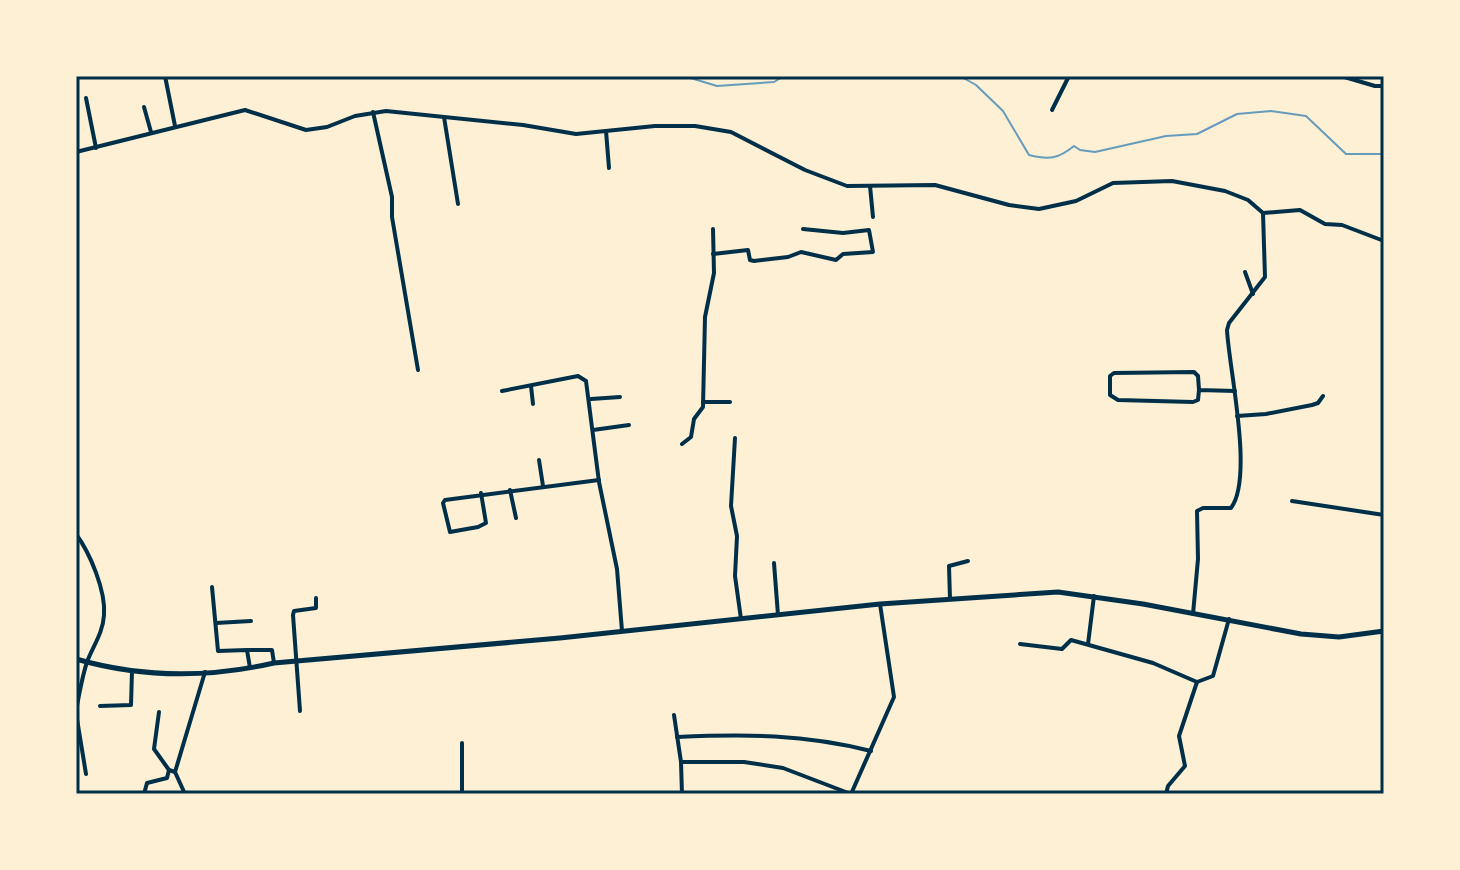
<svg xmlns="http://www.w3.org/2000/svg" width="1460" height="870" font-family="'Noto Serif',serif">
<rect width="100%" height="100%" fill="#fdf0d5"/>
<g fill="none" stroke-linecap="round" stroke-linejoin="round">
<g stroke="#669bbc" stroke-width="2">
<path d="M684 76 717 86 774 82 784 76"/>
<path d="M960 76 976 85 1003 111 1029 155C1049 160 1058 159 1074 146L1080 150 1095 152 1166 136 1197 134 1237 114 1271 111 1306 116 1346 154H1384"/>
</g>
<g stroke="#003049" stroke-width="4">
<path d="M165 76 175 126"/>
<path d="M1341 76 1375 86H1384"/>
<path d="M86 98 96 148"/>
<path d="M144 107 151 132"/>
<path d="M1052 110 1069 76"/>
<path d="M373 112 392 197V217L418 370"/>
<path d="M444 117 458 204"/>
<path d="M606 131 609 168"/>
<path d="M76 152 245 110 306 130 327 127 355 116 386 111 523 125 576 134 655 126H695L731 132 805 170 847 186 935 185 1009 205 1039 209 1076 201 1113 183 1172 181 1225 191 1248 200 1263 213 1265 277 1229 323 1227 330C1229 369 1254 477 1231 508H1203L1197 511 1198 559 1193 614"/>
<path d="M870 186 873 217"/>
<path d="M1263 213 1300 210 1325 224 1342 225 1384 241"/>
<path d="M713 254 748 250 750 260 754 261 788 257 801 252 836 260 843 254 873 252 869 230 843 233 803 229"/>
<path d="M1245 272 1253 294"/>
<path d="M531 386 533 404"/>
<path d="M1199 390 1198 376 1194 372 1114 373 1110 376V395L1118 400 1193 402 1198 400 1199 390 1235 391"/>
<path d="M502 391 578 376 586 381 599 482 617 569 622 631"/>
<path d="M591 399 620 397"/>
<path d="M703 402H730"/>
<path d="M1237 416 1266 414 1312 405 1318 403 1323 396"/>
<path d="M593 430 629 425"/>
<path d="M735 438 731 506 737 536 735 576 741 619"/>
<path d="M682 444 691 437 694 419 703 407 705 317 714 273 713 229"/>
<path d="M539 460 543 486"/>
<path d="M510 490 516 518"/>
<path d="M481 493 486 523 478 527 450 532 443 503 445 500 599 480"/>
<path d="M1292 501 1384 515"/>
<path d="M76 534C90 553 106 591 104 615 103 633 93 646 87 662 82 677 79 695 76 711"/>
<path d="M774 563 778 615"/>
<path d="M212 587 218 651 247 650 250 668"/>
<path d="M950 599 949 566 968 561"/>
<path d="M216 623 251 621"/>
<path d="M1020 644 1062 649 1071 640 1153 663 1197 682"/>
<path d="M1088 644 1094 596"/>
<path d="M248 650H272L274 663"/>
<path d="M100 706 131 705 132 671"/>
<path d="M300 711 293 615 294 611 316 608V598"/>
<path d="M159 712 154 749 169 770"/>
<path d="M76 713 86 774"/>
<path d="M674 715 681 762H744L783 768 851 794"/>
<path d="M677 737C746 734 804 734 871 751"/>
<path d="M681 762 682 794"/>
<path d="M144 794 147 783 167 778 169 770 175 772"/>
<path d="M185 794 175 772 205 672"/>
<path d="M462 794V743"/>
<path d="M851 794 894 697 880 604"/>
<path d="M1166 794 1168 786 1185 766 1179 736 1197 682 1213 676 1229 619"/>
</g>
<path stroke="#003049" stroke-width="5" d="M76 659C142 678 208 678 274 663L560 638 880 604 1058 592 1143 604 1301 634 1339 637 1384 631"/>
</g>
<rect width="1460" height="870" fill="none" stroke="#fdf0d5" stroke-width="156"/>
<rect x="78" y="78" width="1304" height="714" fill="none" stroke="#003049" stroke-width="3"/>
</svg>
